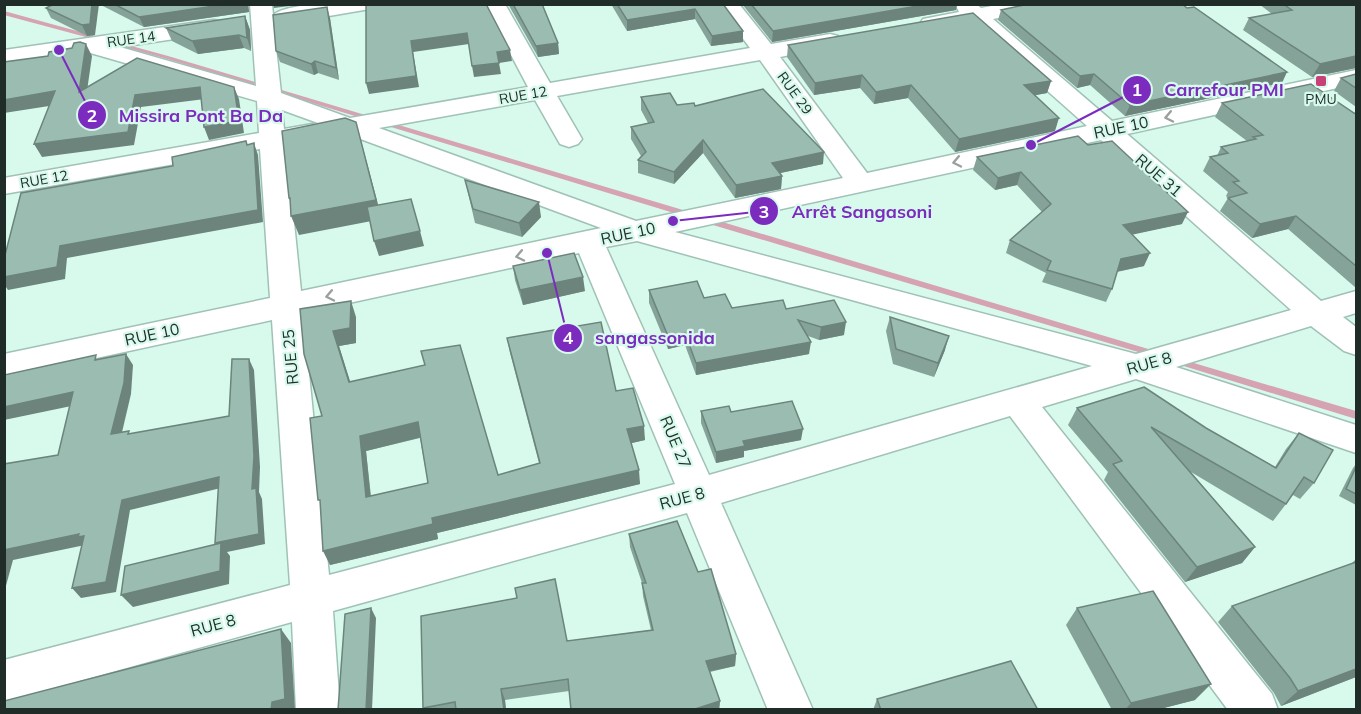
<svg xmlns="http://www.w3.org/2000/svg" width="1361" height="714" font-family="Mulish,sans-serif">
<rect width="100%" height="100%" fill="#d7faed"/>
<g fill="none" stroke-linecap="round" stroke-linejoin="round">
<g fill="#d5a3b2" fill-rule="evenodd">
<path d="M4 11 168 56 693 213 694 215 690 217H687L164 58 4 15Z"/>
<path d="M703 218H709L1155 351 1159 354 1155 357 703 222 702 220Z"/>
<path d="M1177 358 1356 411V419L1174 363 1172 361 1174 359Z"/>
</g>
<defs>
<path id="minor" d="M250 4H272L273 15C290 1 351 4 374 4L372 9 364 10 282 24 273 20 281 93 350 118 528 87 484 4H505L550 83 750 48 717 4H739L771 44 830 34 838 36 841 41 838 46 780 57 867 173 1087 126 971 23 931 31 923 29 920 24 923 19 959 12 955 4H976L981 8 1002 4H1050L1048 9 993 19 1112 121 1356 70V84L1127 134 1321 301 1356 291V313L1343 317 1356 327V355L1344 351 1311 326 1176 367 1356 425V453L1136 379 1042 407 1272 694 1278 710H1228L1010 416 721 503 813 710H768L687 513 333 611 340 710H296L292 622 4 702V660L290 585 272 320 4 378V354L270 298 260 149 4 194V178L259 133 257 101 87 52 4 64V50L214 20 222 22 225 27 222 32 120 47 256 86ZM760 60 843 178 636 221 379 128 535 100 560 144 569 147 578 144 582 139 557 96ZM282 110 318 123 284 129ZM347 134 601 228 301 291 286 144ZM1101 140 1291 310 1136 354 675 232ZM637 241 1092 366 709 475 606 247ZM579 253 675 484 329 575 303 313Z"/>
</defs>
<use href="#minor" stroke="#a0c2b6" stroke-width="3"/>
<use href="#minor" fill="#fff" fill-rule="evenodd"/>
</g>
<g fill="#85a398" fill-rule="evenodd">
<path d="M54 4 95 35 87 36 51 18 46 8Z"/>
<path d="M99 4H248L249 12 144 27Z"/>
<path d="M508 4H542L558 43 559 54 538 57Z"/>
<path d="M611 4H723L743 31V42L711 46 695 19 627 31Z"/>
<path d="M742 4H957L956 10 772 42Z"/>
<path d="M1259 4H1356V69V68L1312 77 1243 30 1249 18 1272 14Z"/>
<path d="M1001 10 1282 83 1125 116 1090 85 1077 88 998 20Z"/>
<path d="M245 16 250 30 251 51 244 48 198 54 172 41 166 28Z"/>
<path d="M330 18 339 80 318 73 314 75 280 62 276 51Z"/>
<path d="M788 45 1051 81 1047 93 1035 95 1055 131 955 152 908 98 874 104 860 88 814 95 787 57Z"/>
<path d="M1356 74V107L1334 91 1341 78Z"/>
<path d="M641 97 677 105 695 106 823 164 780 173 782 176 781 189 735 198 703 153 674 184 638 173V160L641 156 631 139V127L648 123 641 110Z"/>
<path d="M1222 103 1356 114V288L1288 229 1252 238 1220 211 1228 198 1226 196 1228 192 1203 171 1210 157 1217 156 1221 147 1247 141 1215 117Z"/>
<path d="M1088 145 1182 224 1132 234 1144 266 1117 272 1112 289 1106 302 1042 282 1046 273 1006 253 1010 240 1042 212 1017 185 995 190 973 170 977 157Z"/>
<path d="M465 180 541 217 522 237 475 223Z"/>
<path d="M513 266 585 291 523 305 515 280Z"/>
<path d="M649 290 704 298 732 308 786 309 844 335 819 340 808 336 809 354 696 375 685 345 668 349 649 303Z"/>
<path d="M356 317V343L339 346 350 382 498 475 539 463 510 353 507 338 616 391 645 440 631 443 640 484 437 533 438 539 330 565 322 416 304 354ZM420 438 428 483 371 496 366 451Z"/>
<path d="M890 317 945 350 934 377 893 364 886 331Z"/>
<path d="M1077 408 1206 428 1275 467 1286 449 1299 433 1314 483 1300 499 1293 495 1286 504 1273 521 1191 472 1255 547 1242 563 1185 582 1104 480 1108 472 1068 425Z"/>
<path d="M701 411 731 412 801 440 744 451V457L716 463 701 423Z"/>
<path d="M1356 464V505L1339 496 1353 468Z"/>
<path d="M629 534 698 572 736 654 735 666 710 672 720 701 719 710H571L569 691 505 700 506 710H424L423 708 567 641 651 630 643 596 642 583 630 547Z"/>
<path d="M1356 559V677L1281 706 1274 693 1218 622 1232 606 1351 564Z"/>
<path d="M1077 608 1195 700 1156 710H1112L1066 625Z"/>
<path d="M877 699 1038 710H873Z"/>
</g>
<g fill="#6c847c">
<path d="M92 4H99L95 35 87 36 82 25Z"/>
<path d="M228 4H248L249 12 144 27 139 17Z"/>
<path d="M273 4H305L274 8Z"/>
<path d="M929 4H957L956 10 772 42 773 31Z"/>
<path d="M327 7 330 18 339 80 336 68Z"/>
<path d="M695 9V19L627 31V20Z"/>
<path d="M245 16 250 30 251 51 247 38Z"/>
<path d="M743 31V42L711 46 712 36Z"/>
<path d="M467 33 469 44 413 52 419 87 369 94 366 83 411 41Z"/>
<path d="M239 35 244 48 198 54 192 41Z"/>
<path d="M558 43 559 54 538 57 536 46Z"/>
<path d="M86 44 92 56 85 105 79 92Z"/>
<path d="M510 50 512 61 499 63 501 74 474 77 472 66 497 52Z"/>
<path d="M1356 56V68L1312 77 1320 64Z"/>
<path d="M315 61 318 73 314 75 311 64Z"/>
<path d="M1287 72 1282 83 1125 116 1130 105Z"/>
<path d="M1094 74 1090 85 1077 88 1080 76Z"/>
<path d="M862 75 860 88 814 95 815 83Z"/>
<path d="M1051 81 1047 93 1021 98 1024 85Z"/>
<path d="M911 85 908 98 874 104 876 92Z"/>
<path d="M200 87 205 99 141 107 134 145 42 157 34 144 135 95Z"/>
<path d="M234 87 239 99 244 133 209 140 204 127Z"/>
<path d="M55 91 62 104 4 113V100Z"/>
<path d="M1059 118 1055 131 955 152 959 139Z"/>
<path d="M356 122 382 219 299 235 291 216 295 215 289 198H290Z"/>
<path d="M703 140V153L674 184V172Z"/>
<path d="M254 143 258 155 263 222 67 258 65 279 8 290 4 284V277L60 246Z"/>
<path d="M824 152 823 164 771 175 772 163Z"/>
<path d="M1021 172 1017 185 995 190 998 178Z"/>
<path d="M782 176 781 189 735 198 736 185Z"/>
<path d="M539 202 541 217 522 237 519 223Z"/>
<path d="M1188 212 1182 224 1117 238 1123 225Z"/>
<path d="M1296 216 1288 229 1252 238 1260 224Z"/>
<path d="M420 231 424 246 379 256 374 241Z"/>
<path d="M1150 253 1144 266 1115 272 1121 259Z"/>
<path d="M583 277 585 291 523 305 520 290Z"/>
<path d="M351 301 356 317V343L339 346 355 397 349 382 333 331Z"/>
<path d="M846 322 844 335 819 340 821 327Z"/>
<path d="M685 333V345L668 349V336Z"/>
<path d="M949 336 945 350 934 377 938 363Z"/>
<path d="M811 342 809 354 696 375V363Z"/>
<path d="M126 354 133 365 131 394 119 445 111 434Z"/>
<path d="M249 359 254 370 260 467 259 492 262 499 265 544 227 552 230 556 229 584 133 607 121 595 221 552 215 543 252 489Z"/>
<path d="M73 392 81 404 4 420V407Z"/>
<path d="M418 422 422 437 366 451 372 511 366 497 360 436Z"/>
<path d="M644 426 645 440 628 444 627 429Z"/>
<path d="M803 429 801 440 744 451V457L716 463V452L743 441Z"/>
<path d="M639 470 640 484 437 533 438 539 330 565 323 551 432 518Z"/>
<path d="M219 477 225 487 130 510 116 592 81 598 72 588 122 500Z"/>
<path d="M79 534 84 536 85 545 13 560 4 593V550Z"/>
<path d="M1255 547 1242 563 1185 582 1197 567Z"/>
<path d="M371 608 376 618 372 710H366Z"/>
<path d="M281 629 291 643 295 710H271Z"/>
<path d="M736 654 735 666 706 672V661Z"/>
<path d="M1356 669V677L1281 706 1298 691Z"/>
<path d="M1211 684 1195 700 1156 710H1125L1131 703Z"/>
<path d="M501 689 505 700 506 710H504Z"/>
<path d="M720 701 719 710H692Z"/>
</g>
<g fill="#9bbdb1" stroke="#6c847c" stroke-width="1.5" fill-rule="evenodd">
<path d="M54 4H92L90 24 82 25 46 8Z"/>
<path d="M114 4H228L139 17Z"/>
<path d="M366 4H486L510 50 497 52 499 63 472 66 467 33 411 41 416 76 366 83Z"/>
<path d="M513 4H542L558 43 536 46Z"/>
<path d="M617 4H723L743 31 712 36 695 9 627 20Z"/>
<path d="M751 4H929L773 31Z"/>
<path d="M1029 4H1182L1187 8 1194 7 1287 72 1130 105 1094 74 1080 76 1001 10Z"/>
<path d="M1283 4H1356V56L1320 64 1249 18 1292 10Z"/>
<path d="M327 7 336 68 315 61 311 64 276 51 273 15Z"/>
<path d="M973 13 1051 81 1024 85 1059 118 959 139 911 85 876 92 862 75 815 83 788 45Z"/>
<path d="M245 16 247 38 239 35 192 41 166 28Z"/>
<path d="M80 42 86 44 79 92 137 58 234 87 239 121 204 127 200 87 135 95 128 132 34 144 55 91 4 100V62L48 56 49 52 72 48 74 43Z"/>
<path d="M1356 74V88L1341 78Z"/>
<path d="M1311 84 1354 113 1356 114V266L1296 216 1260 224 1228 198 1247 193 1233 182 1239 181 1210 157 1228 153 1221 147 1256 139 1253 137 1263 135 1222 103Z"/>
<path d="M763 89 824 152 772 163 782 176 736 185 703 140 674 172 638 160 646 152 631 127 654 122 641 97 670 93 677 105 694 103 695 106Z"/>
<path d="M345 118 356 122 376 200 291 216 290 198H289L282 131Z"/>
<path d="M1078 136 1088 145 1112 141 1188 212 1123 225 1150 253 1121 259 1112 289 1047 270 1051 261 1010 240 1051 204 1021 172 998 178 977 157Z"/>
<path d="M246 141 247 145 254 143 258 210 60 246 57 267 4 277V259L21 193 173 166 172 157Z"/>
<path d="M465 180 539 202 519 223 473 209Z"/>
<path d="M411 199 420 231 374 241 367 207Z"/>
<path d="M574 253 583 277 520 290 513 266Z"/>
<path d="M697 281 704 298 725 294 732 308 783 300 786 309 834 300 846 322 821 327 798 320 811 342 696 363 685 333 668 336 649 290Z"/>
<path d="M351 301 350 328 333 331 349 382 425 365 421 351 460 345 498 475 540 463 507 338 601 322 616 391 633 388 644 426 627 429 639 470 432 518 433 524 323 551 320 500H318L310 418 322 416 304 354 300 309ZM418 422 428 483 366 497 360 436Z"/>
<path d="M890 317 949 336 938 363 896 349Z"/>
<path d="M126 354 124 383 111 434 129 431 128 434 229 416 232 359H249L254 456 252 489 256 488 259 534 215 543 219 477 122 500 106 582 72 588 84 536 78 537 79 534 4 550V464L58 455 73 392 4 407V375L96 355 95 360Z"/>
<path d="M1144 387 1206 428 1276 468 1299 433 1333 450 1314 483 1304 477 1286 504 1151 427 1255 547 1197 567 1113 464 1122 461 1077 408Z"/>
<path d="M792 401 803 429 743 441 745 446 716 452 701 411 729 406 731 412Z"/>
<path d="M1356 467V494L1346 489Z"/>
<path d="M677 521 698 572 711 569 736 654 706 661 720 701 692 710H571L568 679 501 689 504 710H456L455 702 423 708 421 616 517 598 515 588 555 579 567 641 653 630 642 583H646L629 534Z"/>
<path d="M221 543 220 571 121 595 125 566Z"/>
<path d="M1356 562V669L1298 691 1290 678 1232 606Z"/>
<path d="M1153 591 1211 684 1131 703 1077 608Z"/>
<path d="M371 608 366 710H338L345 614Z"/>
<path d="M281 629 285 699 272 702 271 710H4V701Z"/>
<path d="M1011 661 1038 710H881L877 699Z"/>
</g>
<defs><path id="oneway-chevron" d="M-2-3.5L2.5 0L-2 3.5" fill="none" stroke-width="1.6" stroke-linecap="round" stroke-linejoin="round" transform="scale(1.5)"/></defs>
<g stroke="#9aa09e">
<use href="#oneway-chevron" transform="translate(1169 117) rotate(168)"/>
<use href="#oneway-chevron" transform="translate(957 162) rotate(168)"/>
<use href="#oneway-chevron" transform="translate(520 256) rotate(168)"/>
<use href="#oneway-chevron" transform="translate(330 296) rotate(168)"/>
</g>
<rect fill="#c94079" stroke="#d7faed" stroke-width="2" x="1315" y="75" width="12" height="12" rx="3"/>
<g text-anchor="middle" stroke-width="4.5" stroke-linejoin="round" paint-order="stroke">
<g font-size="14" fill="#1f2c27" stroke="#d7faed">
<text transform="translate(131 39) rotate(-8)" y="5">RUE 14</text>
<text transform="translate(795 93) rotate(54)" y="5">RUE 29</text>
<text transform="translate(523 95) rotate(-10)" y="5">RUE 12</text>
<text transform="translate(44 179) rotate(-10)" y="5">RUE 12</text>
</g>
<g font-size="14" fill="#1f2c27" stroke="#d7faed">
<text x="1321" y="104">PMU</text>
</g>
<g font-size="16" fill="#1f2c27" stroke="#d7faed">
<text transform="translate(1121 127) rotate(-12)" y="6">RUE 10</text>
<text transform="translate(1159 175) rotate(41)" y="6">RUE 31</text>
<text transform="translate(628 233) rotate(-12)" y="6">RUE 10</text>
<text transform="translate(152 334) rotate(-12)" y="6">RUE 10</text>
<text transform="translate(290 357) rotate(-95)" y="6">RUE 25</text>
<text transform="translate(1149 363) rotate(-16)" y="6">RUE 8</text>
<text transform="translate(676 442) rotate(67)" y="6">RUE 27</text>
<text transform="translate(682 498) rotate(-15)" y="6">RUE 8</text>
<text transform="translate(213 625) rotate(-15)" y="6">RUE 8</text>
</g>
</g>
<path fill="none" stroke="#7b2cbf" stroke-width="2" d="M1031 145L1137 90M59 50L92 115M673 221L764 211M547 253L568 338"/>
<g fill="#7b2cbf" stroke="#d7faed" stroke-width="2">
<circle cx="1031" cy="145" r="6"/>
<circle cx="59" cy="50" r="6"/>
<circle cx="673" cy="221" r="6"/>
<circle cx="547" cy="253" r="6"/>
<circle cx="1137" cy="90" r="15"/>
<circle cx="92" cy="115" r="15"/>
<circle cx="764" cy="211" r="15"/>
<circle cx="568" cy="338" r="15"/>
</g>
<g font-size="18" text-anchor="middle" font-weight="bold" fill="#fff">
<text x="1137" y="96">1</text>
<text x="92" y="122">2</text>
<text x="764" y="218">3</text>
<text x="568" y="344">4</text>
</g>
<g font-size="18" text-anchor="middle" font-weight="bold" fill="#7b2cbf" stroke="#d7faed" stroke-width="4.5" stroke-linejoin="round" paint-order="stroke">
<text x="1224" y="96">Carrefour PMI</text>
<text x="201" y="122">Missira Pont Ba Da</text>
<text x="862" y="218">Arrêt Sangasoni</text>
<text x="655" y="344">sangassonida</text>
</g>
<rect width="1361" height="714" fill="none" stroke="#1f2c27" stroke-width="12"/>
</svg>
